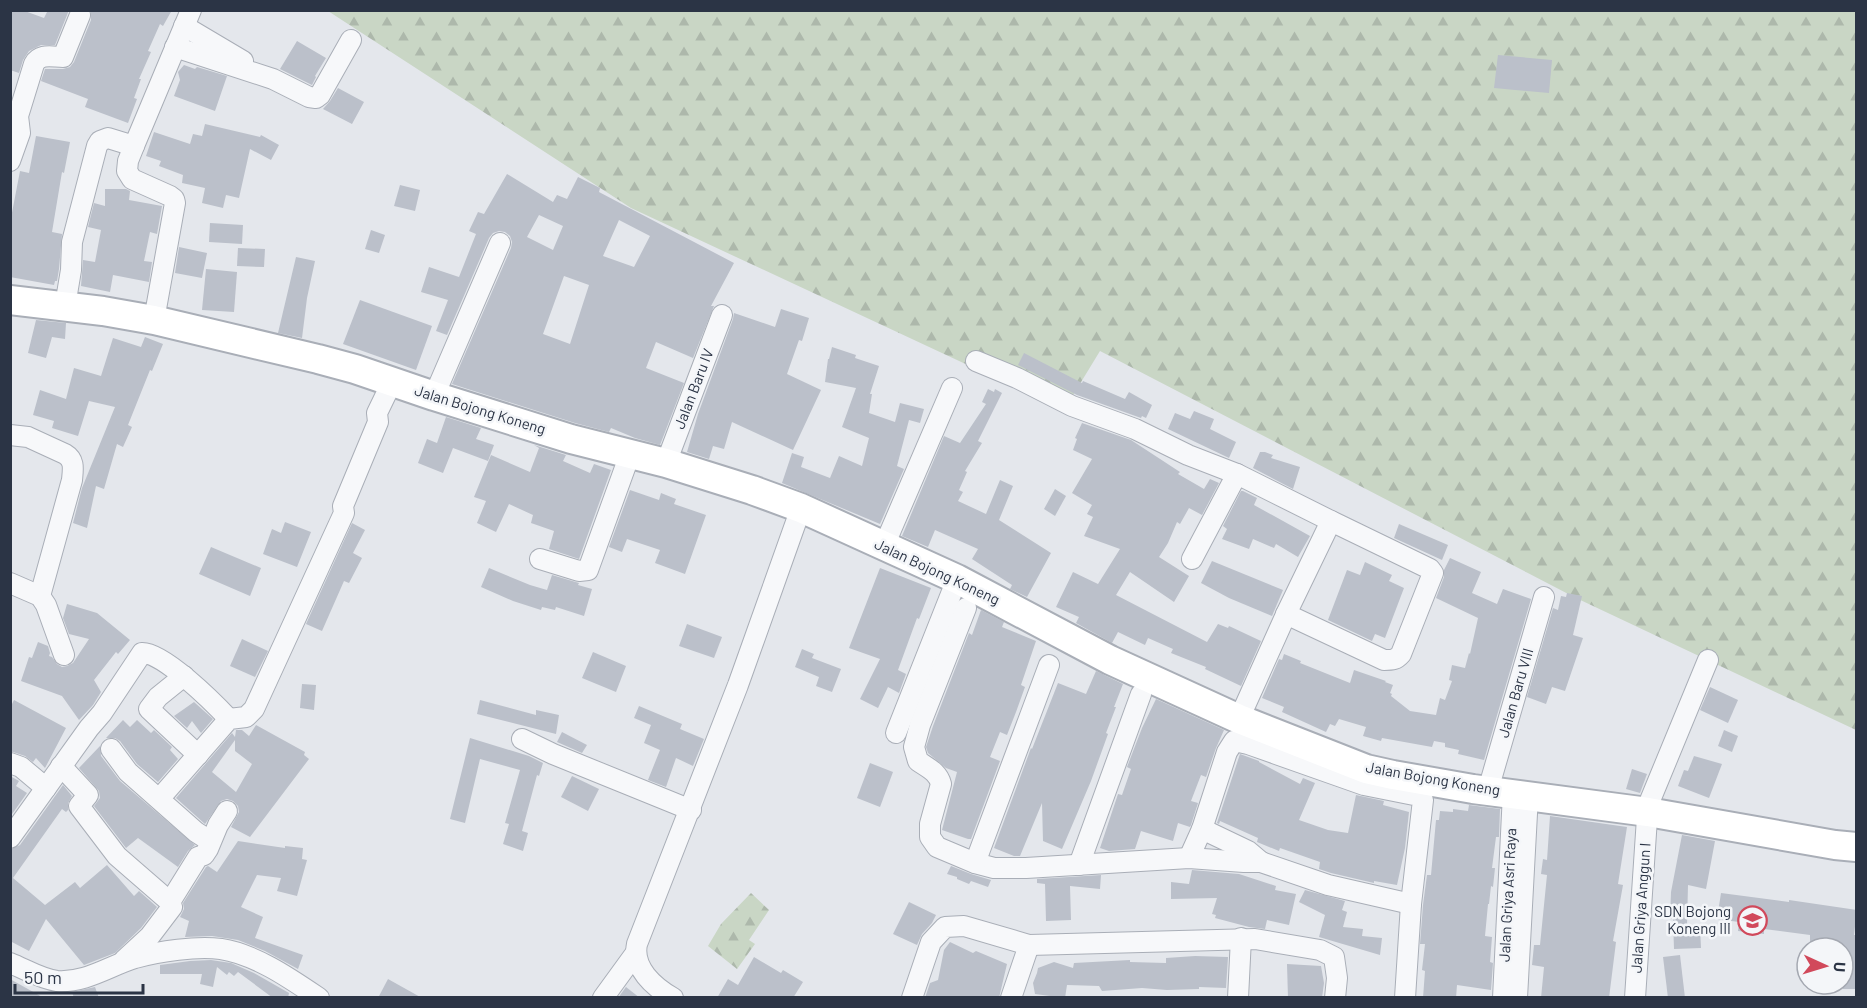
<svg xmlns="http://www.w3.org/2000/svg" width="1867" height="1008" font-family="Barlow,sans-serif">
<defs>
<pattern id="forest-firs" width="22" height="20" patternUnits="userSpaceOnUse" patternTransform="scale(1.5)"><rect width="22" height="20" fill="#c9d6c5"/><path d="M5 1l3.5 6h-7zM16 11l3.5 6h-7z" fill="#adb8ab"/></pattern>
</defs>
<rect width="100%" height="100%" fill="#e4e7ec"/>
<g fill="url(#forest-firs)">
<path d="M328 11H1856V730L1574 597 1100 351 1064 410 631 208Z"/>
<path d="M751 893 769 910 749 940 755 944 737 969 708 946 721 924Z"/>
</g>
<g fill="#bbc0ca" fill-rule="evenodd">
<path d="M10 10H22L44 18 48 10H69L55 45H41L29 51 23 60 19 73 10 70Z"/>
<path d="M91 10H172L163 26 160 24 148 51 151 52 139 79H141L134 98 137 99 128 123 85 107 88 99 41 81 45 69H63L70 67 74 62 91 20Z"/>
<path d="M297 41 326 58 315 76 316 77 312 85 280 69Z"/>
<path d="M1498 55 1552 60 1549 93 1494 88Z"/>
<path d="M184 65 195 69 197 67 227 76 215 111 174 96 180 80 178 72Z"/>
<path d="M338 88 364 102 352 124 323 109 330 101Z"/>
<path d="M205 124 260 137 261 135 279 145 271 160 250 149 239 198 226 195 223 208 202 203 205 188 182 183 183 175 159 166 161 161 146 156 154 132 190 144 193 134 202 136Z"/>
<path d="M36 136 70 142 64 173 62 172 52 232 62 234 59 269 57 281H55L54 285 10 277V223L20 171 29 173Z"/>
<path d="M507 174 553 202 557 195 567 199 578 177 600 188 599 192 734 263 711 306H714L693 358 656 342 646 368 684 383 660 445 635 438 611 428 609 432 575 423 452 384 511 248 512 242 510 236 505 232 499 231 493 233 489 238 447 335 436 331 448 300 421 292 429 267 459 277 476 234 469 231 478 212 484 214ZM539 215 563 226 553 250 527 237ZM619 220 650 236 634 267 603 256ZM564 276 589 285 570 344 543 334Z"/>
<path d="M400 185 420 190 415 211 394 206Z"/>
<path d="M105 189H126L130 191 129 200 162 206 157 234 150 232 144 261 152 262 149 282 113 275 110 292 81 286 83 260 95 262 101 230 88 227 94 203 105 206Z"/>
<path d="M210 223 243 225 242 244 209 242Z"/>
<path d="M371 230 385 235 379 253 365 249Z"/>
<path d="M179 247 207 253 202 278 175 273Z"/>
<path d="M238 248 265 249 264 267 237 266Z"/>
<path d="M296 257 315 261 307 298 302 338 278 333Z"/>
<path d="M206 269 237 272 234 312 202 310Z"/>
<path d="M360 300 432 326 416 370 343 344Z"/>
<path d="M781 309 809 318 802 341 799 340 787 374 821 390 793 450 732 422 724 449 713 446 709 459 687 452 698 414 733 319 734 313 775 327Z"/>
<path d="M36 320 66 323 65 339 52 337 46 358 28 353Z"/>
<path d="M145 337 163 344 152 371 150 370 128 425 132 427 123 447 117 444 104 489 96 486 87 528 73 523 82 488 115 407 89 401 78 436 52 428 54 421 33 415 40 390 66 399 74 368 101 376 113 338 141 347Z"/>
<path d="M832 347 856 355 855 358 879 366 870 394H872L869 413 895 422 900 403 924 409 920 423 909 420 897 466 904 469 880 524 782 483 792 453 804 457 801 467 830 478 839 456 862 466 869 438 842 427 856 388 825 382 828 359H829Z"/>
<path d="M1024 353 1082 383 1083 381 1125 399 1129 392 1152 405 1146 418 1142 416 1141 418 1077 395 1018 365Z"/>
<path d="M988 389 994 392 995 389 1002 393 978 441 982 443 965 471 967 472 959 490 963 492 958 501 986 514 1000 480 1013 486 999 520 1051 553 1027 597 1010 589 1012 585 972 559 978 549 935 530 928 547 902 536 944 436 960 443 986 404 982 402Z"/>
<path d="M1194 411 1214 419 1210 429 1236 442 1229 458 1168 429 1175 413 1190 419Z"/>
<path d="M446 417 481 428 476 439 494 445 488 461 453 448 443 473 418 463 427 439 437 443Z"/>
<path d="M1082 423 1131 440 1180 472 1178 474 1204 489 1210 479 1219 483 1202 515 1189 508 1180 524 1177 522 1168 543 1159 557 1189 576 1174 602 1130 572 1116 595 1207 642 1218 624 1228 628 1229 626 1261 641 1241 686 1205 669 1206 667 1171 653 1173 649 1148 638 1145 645 1118 632 1112 643 1076 623 1079 617 1056 607 1073 572 1098 584 1120 549 1084 536 1093 517 1087 514 1092 505 1072 493 1092 459 1073 450 1077 439 1075 438Z"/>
<path d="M534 445 566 455 563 461 590 473 594 464 611 470 579 559 549 549 554 531 531 523 533 515 509 504 496 532 477 523 486 501 474 497 491 455 530 472 539 448Z"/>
<path d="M1260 452H1265L1273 455 1271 458 1300 467 1293 489 1253 468Z"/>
<path d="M1055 489 1066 496 1055 516 1044 509Z"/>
<path d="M630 490 659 500 661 493 676 499 674 504 706 515 685 574 655 563 660 550 627 539 622 552 609 547Z"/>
<path d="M1241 491H1243L1257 498 1254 505 1310 536 1298 557 1276 544 1274 548 1253 539 1249 549 1222 539 1227 529 1223 526Z"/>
<path d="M285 522 311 532 297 567 263 554 272 529 281 533Z"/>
<path d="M352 523 365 530 353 553 362 558 349 583 344 581 322 631 306 624Z"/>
<path d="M1399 524 1448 545 1442 560 1394 538Z"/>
<path d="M211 547 261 568 250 596 199 574Z"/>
<path d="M1450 558 1481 572 1472 593 1497 604 1503 589 1531 599 1484 760 1458 754 1459 750 1445 747V743L1434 741 1432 747 1382 738 1381 741 1363 736 1366 727 1339 719 1335 726 1330 724 1326 732 1282 712 1284 707 1262 698 1279 659 1282 660 1284 654 1301 661 1300 663 1350 683 1354 670 1386 681 1385 682 1393 685 1390 693 1392 694 1391 696 1410 711 1436 715 1440 698 1445 700 1452 681 1449 680 1452 665 1465 668 1469 653 1470 654 1478 618 1436 598 1444 577V570Z"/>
<path d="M1212 561 1283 590 1272 616 1229 598 1201 583Z"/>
<path d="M1365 562 1392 575 1389 581 1404 588 1385 638 1375 634 1372 641 1328 620 1347 570 1360 575Z"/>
<path d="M489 568 530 585 547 590 552 575 579 583 578 585 592 589 584 616 556 607 555 610 542 607 541 610 513 601 481 587Z"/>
<path d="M880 568 931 588 919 619 917 618 898 670 906 674 899 693 888 687 878 708 860 699 880 659 849 648Z"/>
<path d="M1567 593 1582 596 1573 635 1583 638 1565 691 1552 687 1546 704 1527 697 1553 608 1558 610 1561 596 1566 597Z"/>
<path d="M67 604 97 613 130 640 118 654 116 652 94 680 101 692 93 705 79 720 62 696 21 681 29 657 32 658 38 642 48 646 50 653 49 656 52 657 57 664 62 667 67 666 73 663 89 639 69 634 63 618Z"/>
<path d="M981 610 1004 622 1002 627 1036 641 1021 685 1025 687 1016 712 1007 735 1000 732 990 757 1000 761 971 839H968L942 830 957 772 946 768 928 753 926 747 933 726 969 633 972 635Z"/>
<path d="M687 624 722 637 714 658 679 646Z"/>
<path d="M242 639 268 651 255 677 230 666Z"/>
<path d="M802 649 814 654 812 658 841 669 832 692 816 686 819 677 795 667Z"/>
<path d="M593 652 626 666 616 692 582 678Z"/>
<path d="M1096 671 1123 684 1114 707H1116L1106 733 1108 734 1091 781 1062 849 1043 841 1042 803 1020 856H1014L994 848 1031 748 1032 749 1058 683 1086 694Z"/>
<path d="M302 684 316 685 314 710 300 708Z"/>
<path d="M1710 687 1738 700 1728 723 1700 710Z"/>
<path d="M1156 699 1224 730 1216 748 1206 777 1201 775 1191 801 1198 803 1191 825 1190 827 1178 823 1173 841 1141 831 1135 849 1109 851 1100 848 1118 794 1122 795 1131 769 1127 767 1142 728Z"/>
<path d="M14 700 66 728 45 768 36 758 33 762 25 756 10 751V708Z"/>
<path d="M480 700 536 715V710L559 715 556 734 477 714Z"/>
<path d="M194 702 213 719 201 733 192 721 187 728 174 716Z"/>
<path d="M639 706 682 724 680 729 704 739 693 766 676 758 666 787 648 780 660 750 644 743 651 725 634 718Z"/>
<path d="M123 720 130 727 137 720 151 733 154 730 172 747 170 750 178 759 158 782 137 764 120 741 115 738H106Z"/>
<path d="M256 725 305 752 304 755 309 759 250 837 231 827 239 812 238 806 233 801 227 799 221 801 205 824 176 798 232 733 235 737 236 730H242L249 736ZM235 740V751L252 764 236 792 212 772Z"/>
<path d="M1724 730 1738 736 1732 752 1718 746Z"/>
<path d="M562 732 587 745 582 753 557 742Z"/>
<path d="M470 738 529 756 543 763 539 776 537 775 522 831 528 833 523 851 503 844 509 824 505 823 520 770 480 759 465 823 450 819Z"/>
<path d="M100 746 101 756 120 781 195 845 188 851 178 867 138 838 126 848 94 806 100 798 99 791 79 768Z"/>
<path d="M1240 754 1259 761V762L1300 784 1303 778 1315 783 1299 820 1328 830 1348 833 1356 795 1384 801 1383 805 1409 812 1405 848 1397 885 1374 881V883L1331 873 1319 869 1320 862 1280 848 1279 851 1257 842 1258 838 1220 821 1219 824 1217 823Z"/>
<path d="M1694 756 1722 764 1709 798 1678 786 1684 770 1688 771Z"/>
<path d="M870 763 893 772 880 807 857 798Z"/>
<path d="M1632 769 1647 774 1640 793 1626 789Z"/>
<path d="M10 776 19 781 16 786 27 793 10 817Z"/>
<path d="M572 776 599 789 588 811 561 797Z"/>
<path d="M63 785 72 796 68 803V810L66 812 62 809 13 878 45 905 75 882 80 888 107 865 134 896 139 891 157 907 141 928 115 953 84 965 46 919 29 951 10 941V850L20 845Z"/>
<path d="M1469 805 1500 809 1499 837H1496L1492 868H1495L1493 887 1491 886 1489 904H1488L1485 936 1492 937 1490 962 1493 963 1491 990 1457 985 1456 998H1423L1425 971 1422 970 1425 944H1420L1423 905 1427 875H1431L1436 820H1439L1440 811 1453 812V809L1468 811Z"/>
<path d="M1550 816 1627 827 1618 884 1623 885 1613 941 1616 942 1609 998H1541L1544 967 1532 965 1534 945H1540L1547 875 1541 874 1543 859 1547 860Z"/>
<path d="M1682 835 1715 841 1706 889 1688 885 1687 926H1700L1701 948 1674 949 1673 919H1670L1671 892Z"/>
<path d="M238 841 285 848V846L303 848 302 859 307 860 297 896 277 891 281 878 257 875 241 907 263 917 255 938 303 955 298 969 265 951 238 940 212 936 185 937 189 921 180 917 184 909 183 903 206 867 208 866 217 872Z"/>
<path d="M951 866 971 874 991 880 988 887 971 881 969 884 957 879V877L947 874Z"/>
<path d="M1192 870 1239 874 1276 886 1275 890 1296 894 1289 925 1267 920 1265 929 1249 927 1215 918 1216 915 1212 914 1217 898 1171 899V882L1189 884Z"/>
<path d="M1101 875 1100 889 1070 886 1071 920 1046 921 1045 884 1037 883V879Z"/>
<path d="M1305 890 1345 901 1342 910 1347 912 1343 927 1363 929 1362 936 1382 938 1380 955 1319 937 1325 915 1299 902Z"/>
<path d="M1721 893 1789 902V900L1857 910 1854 935H1856L1855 989H1843V948H1810V935L1764 929V934L1738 931 1739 922 1717 919Z"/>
<path d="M909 902 936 915 932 923 922 934 917 945 893 934Z"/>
<path d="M950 942 973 953 976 951 1007 964 999 998H925L930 983 938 980 944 950Z"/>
<path d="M1680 955 1685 998H1668L1663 957Z"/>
<path d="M1195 956 1228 957 1226 988 1199 987V989L1167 990 1142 988 1102 991 1099 986 1067 985 1065 998 1035 994 1033 983 1037 973 1038 968 1054 962 1073 968 1074 963 1130 960V962L1166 963V958Z"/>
<path d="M754 957 781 973 783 970 803 982 793 998H717L728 979 738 985Z"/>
<path d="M190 961 211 960 231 963 254 973 289 993 288 998H273L238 972 234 976 229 972 227 975 217 967 213 987 200 984 202 974H160V965Z"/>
<path d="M1287 964 1321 966 1324 983 1322 998H1288Z"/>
<path d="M10 979 44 998H10Z"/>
<path d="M388 979 422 998H378Z"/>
<path d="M95 987 99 998H74L72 992Z"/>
<path d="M626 987 640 998H618Z"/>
</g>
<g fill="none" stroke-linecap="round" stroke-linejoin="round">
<defs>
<g id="street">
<path d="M184 26 243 61"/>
<path d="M175 47 273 79 309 97 316 98 320 95 351 40"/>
<path d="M134 146 128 161 127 171 132 179 170 196 174 199 175 203 154 320"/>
<path d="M10 161 20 133 18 116 34 64C40 53 52 57 63 57L80 15"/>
<path d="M65 306 71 270 72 242 97 146 100 141 108 138 134 146 191 10"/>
<path d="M976 361 1017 378 1072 406 1135 429 1188 455 1237 474 1331 521 1288 610 1239 719"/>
<path d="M434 396 500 243"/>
<path d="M10 435 28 437 65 454C75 460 73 469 72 480L40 596"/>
<path d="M666 463 722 315"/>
<path d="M884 546 952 388"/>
<path d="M540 559 579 571 588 570 630 454"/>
<path d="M1192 559 1237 474"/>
<path d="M10 583 40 596 46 605 64 655"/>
<path d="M966 608 920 725 914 747 918 761C928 768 938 772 941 784L930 824V837L937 847 975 863 994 868H1026L1189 858 1244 862H1261L1328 885 1411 904"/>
<path d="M1286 614 1384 660C1392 660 1396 660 1401 654L1433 573 1430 569 1331 521"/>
<path d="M184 676 158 697 149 709 198 755"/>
<path d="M896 733 957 579"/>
<path d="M522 739 553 754 691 810"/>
<path d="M111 749 128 772 196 832 210 841"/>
<path d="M10 763 21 767 46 788"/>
<path d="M61 766 88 795 79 806 117 856 170 902"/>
<path d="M1488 790 1544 597"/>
<path d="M160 798 229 719 246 717 254 709 344 513 343 506 378 422 377 413 392 382"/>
<path d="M1202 829 1248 851 1261 862"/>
<path d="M10 838 89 728 102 713 142 653C163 652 214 703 229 719"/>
<path d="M1189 858 1202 829 1227 752 1234 741 1248 744 1364 785 1419 796 1423 800 1411 904 1405 998"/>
<path d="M975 863 1049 665"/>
<path d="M1079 865 1141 694"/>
<path d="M124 960 150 936 172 907 170 902 198 857 204 855 208 849 218 825 227 811"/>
<path d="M10 963C25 969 41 979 57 981 86 983 109 966 135 958 160 951 196 946 221 949 255 954 291 979 319 998"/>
<path d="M603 998 635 954"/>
<path d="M673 998C654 987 632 968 637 944L738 685 801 508"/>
<path d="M912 998 931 942 945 927 964 926 1029 945 1255 939 1320 950 1334 957 1337 978 1335 998"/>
<path d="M1011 998 1029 945"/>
<path d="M1238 998 1241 938"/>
<path d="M1503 998 1513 793"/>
<path d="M1517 998 1528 795"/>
<path d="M1635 998 1647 818 1649 803 1708 660"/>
</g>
<path id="secondary" d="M10 300 103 311 154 320 318 359 355 369 434 396 571 439 666 463 752 490 801 508 957 579 1110 660 1239 719 1366 769 1393 775 1473 789 1648 812 1835 845 1856 847"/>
</defs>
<use href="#street" stroke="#a9aeb7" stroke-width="22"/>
<use href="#secondary" stroke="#a9aeb7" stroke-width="32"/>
<use href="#street" stroke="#f7f8fa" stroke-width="20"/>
<use href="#secondary" stroke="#fff" stroke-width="28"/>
</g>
<defs>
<symbol id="school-ring" viewBox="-11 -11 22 22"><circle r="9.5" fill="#f4f6f9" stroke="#d1495b" stroke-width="1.5"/><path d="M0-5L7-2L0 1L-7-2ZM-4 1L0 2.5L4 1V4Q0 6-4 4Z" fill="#d1495b"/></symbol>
</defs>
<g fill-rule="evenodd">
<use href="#school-ring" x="1736" y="904" width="33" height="33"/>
</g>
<g text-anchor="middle" stroke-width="5" stroke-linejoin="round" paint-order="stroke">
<g font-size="15" fill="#2b3445" stroke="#f4f6f9">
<text transform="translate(694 389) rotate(-69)" y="5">Jalan Baru IV</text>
<text transform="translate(480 410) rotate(17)" y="5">Jalan Bojong Koneng</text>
<text transform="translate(937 572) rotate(25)" y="5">Jalan Bojong Koneng</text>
<text transform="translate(1516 693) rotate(-74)" y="5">Jalan Baru VIII</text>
<text transform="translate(1433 779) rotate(10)" y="5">Jalan Bojong Koneng</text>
<text transform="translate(1508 895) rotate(-87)" y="5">Jalan Griya Asri Raya</text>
<text transform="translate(1641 908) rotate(-86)" y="5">Jalan Griya Anggun I</text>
</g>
<g font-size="15" fill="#2b3445" stroke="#f4f6f9" text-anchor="end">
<text x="1731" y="917">SDN Bojong<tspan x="1731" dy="17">Koneng III</tspan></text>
</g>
</g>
<rect width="1867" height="1008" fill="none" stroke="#2b3445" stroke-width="24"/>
<g transform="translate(1825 966) rotate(94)"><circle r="28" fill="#f4f6f9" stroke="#a4a8b1" stroke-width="1.5"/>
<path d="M0-4.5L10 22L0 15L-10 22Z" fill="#d1495b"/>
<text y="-9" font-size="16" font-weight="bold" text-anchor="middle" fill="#2b3445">U</text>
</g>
<path d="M15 984v9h128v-9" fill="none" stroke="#2b3445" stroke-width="3"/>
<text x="24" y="984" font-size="18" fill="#2b3445" stroke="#f4f6f9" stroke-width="4.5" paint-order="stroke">50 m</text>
</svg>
